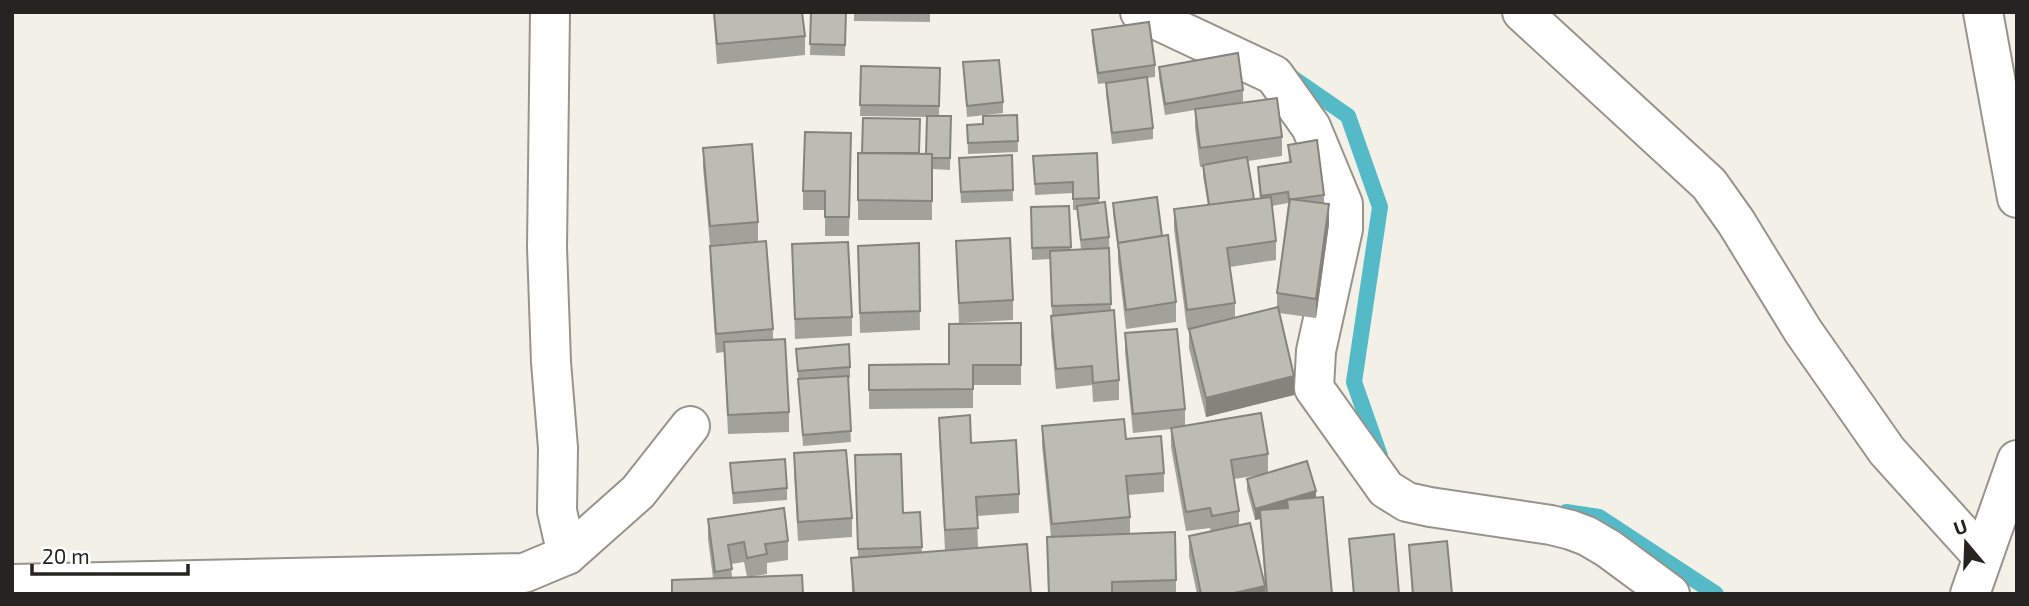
<svg xmlns="http://www.w3.org/2000/svg" width="2029" height="606" font-family="'Exo 2',sans-serif">
<rect width="100%" height="100%" fill="#f2f0e7"/>
<g fill="none" stroke-linecap="round" stroke-linejoin="round">
<g stroke="#54bac8" stroke-width="16">
<path d="M1290 76 1348 116 1380 207 1354 382 1380 456"/>
<path d="M1566 512 1599 517 1716 594"/>
</g>
<defs>
<g id="minor">
<path d="M550 12 547 247 551 362 558 448 557 511 567 555"/>
<path d="M1140 12 1274 75 1311 127 1343 204V229L1316 351 1314 388 1386 489 1407 502 1430 507 1551 525 1571 530 1587 536 1609 549 1670 594"/>
<path d="M1522 12 1709 184 1736 222 1803 331 1887 451 1982 556"/>
<path d="M1983 12 2017 198"/>
<path d="M12 584 524 573 567 555 638 492 690 426"/>
</g>
<path id="secondary" d="M1970 594 2017 460"/>
</defs>
<use href="#minor" stroke="#96948c" stroke-width="42"/>
<use href="#secondary" stroke="#96948c" stroke-width="42"/>
<use href="#minor" stroke="#fff" stroke-width="38"/>
<use href="#secondary" stroke="#fff" stroke-width="38"/>
</g>
<g fill="#a3a29a" fill-rule="evenodd">
<path d="M713 12H802L805 36V55L717 64Z"/>
<path d="M811 12H846L845 56 810 55Z"/>
<path d="M854 12H930V22L854 21Z"/>
<path d="M1092 30 1155 65V77L1147 78 1153 128V139L1112 144 1106 94V83L1098 84 1092 41Z"/>
<path d="M963 62 1003 102V113L967 117Z"/>
<path d="M861 66 940 68 939 116H951L950 170 932 169V220H858V153L926 154V117L860 116Z"/>
<path d="M1159 67 1243 90V102L1223 105 1282 137V156L1248 161 1254 199H1260L1258 178V167L1289 162 1288 145 1324 195V204L1329 224 1316 318 1279 313 1294 395 1206 417 1189 348V329H1190H1187L1174 229V209L1208 205 1203 176V167H1200L1195 128V110L1165 115 1159 78ZM1288 203 1277 293V307L1235 317V303L1230 267 1276 260V241L1272 206Z"/>
<path d="M1017 115 1018 152 968 154 967 125 983 124Z"/>
<path d="M851 133 849 236H825V210H803V191Z"/>
<path d="M703 148 758 222V241L710 245 703 167Z"/>
<path d="M1012 155 1013 201 961 203 959 158Z"/>
<path d="M1033 156 1099 198V203L1109 237 1111 311 1119 380V400L1093 402 1092 385 1056 389 1051 335 1052 316 1050 259 1032 260 1031 207 1069 206 1071 250H1081L1077 210H1073V193L1035 195Z"/>
<path d="M1113 203 1162 236 1176 302V322L1126 329 1118 262V250L1113 214Z"/>
<path d="M956 241 1013 300V320L959 323Z"/>
<path d="M919 243 920 330 860 333 858 246Z"/>
<path d="M792 244 852 317V336L795 339Z"/>
<path d="M710 246 773 329V339L789 412V432L728 434 724 352 716 353 710 265Z"/>
<path d="M1021 323V385H973V408L869 409V365L949 364Z"/>
<path d="M1125 333 1185 409V426L1268 454V473L1316 497 1332 594H1265V587V594H1197L1189 556V536L1211 531 1210 528 1186 531 1171 447V429L1133 433 1125 352ZM1266 474 1247 479V490L1255 520 1260 519 1265 585 1239 525V511L1234 479Z"/>
<path d="M796 349 850 367V378H848L851 442 803 446Z"/>
<path d="M939 418 971 443 1019 494V513L977 516 978 548 945 550 939 437Z"/>
<path d="M1042 426 1126 439 1164 473V492L1128 495 1130 517V534L1176 580V594H1048L1047 537H1051L1042 445Z"/>
<path d="M794 453 852 518V537L798 541 794 473Z"/>
<path d="M855 455 903 513 920 512 922 552 1031 594H852L851 558 858 557Z"/>
<path d="M730 463 787 488V500L733 504Z"/>
<path d="M784 508 788 541V560L767 563V574L748 577 802 575 803 594H672V580L713 578 708 539V519ZM744 562 747 577H732L731 564Z"/>
<path d="M1349 539 1399 594H1353Z"/>
<path d="M1409 545 1452 594H1412Z"/>
</g>
<g fill="#84847d">
<path d="M1329 204V224L1316 318V299Z"/>
<path d="M1294 376V395L1206 417V398Z"/>
<path d="M1316 491V502L1287 500V511L1260 510V519L1255 520V509Z"/>
<path d="M1265 586V594H1230Z"/>
</g>
<g fill="#bdbcb3" stroke="#84847d" stroke-width="2">
<path d="M714 12H802L805 36 717 44Z"/>
<path d="M811 12H846L845 45 810 44Z"/>
<path d="M1149 22 1155 65 1098 73 1092 30Z"/>
<path d="M1238 53 1243 90 1165 104 1159 67Z"/>
<path d="M999 60 1003 102 967 106 963 62Z"/>
<path d="M861 66 940 68 939 106 860 105Z"/>
<path d="M1147 77 1153 128 1112 133 1106 83Z"/>
<path d="M1277 98 1282 137 1200 148 1195 109Z"/>
<path d="M1017 115 1018 141 968 143 967 125 983 124V116Z"/>
<path d="M927 116H951L950 158H932V154H926Z"/>
<path d="M863 118 920 119 919 153H862Z"/>
<path d="M805 132 851 133 849 217H825V191H803Z"/>
<path d="M1317 140 1324 195 1294 199H1290L1289 200 1288 192 1261 196 1258 167 1291 162 1288 145Z"/>
<path d="M752 144 758 222 710 226 703 148Z"/>
<path d="M858 153 932 154V201L858 200Z"/>
<path d="M1097 153 1099 198 1073 199V182L1035 184 1033 156Z"/>
<path d="M1012 155 1013 190 961 192 959 158Z"/>
<path d="M1247 157 1254 199 1209 205 1203 165Z"/>
<path d="M1157 197 1162 236 1118 243 1113 203Z"/>
<path d="M1271 197 1276 241 1227 248 1235 303 1187 310 1174 209Z"/>
<path d="M1290 199 1329 204 1316 299 1277 293Z"/>
<path d="M1105 202 1109 237 1081 240 1077 206Z"/>
<path d="M1069 206 1071 247 1032 248 1031 207Z"/>
<path d="M1168 235 1176 302 1126 310 1118 243Z"/>
<path d="M1010 238 1013 300 959 303 956 241Z"/>
<path d="M766 241 773 329 716 334 710 246Z"/>
<path d="M848 242 852 317 795 319 792 244Z"/>
<path d="M919 243 920 311 860 313 858 246Z"/>
<path d="M1109 248 1111 304 1052 306 1050 251Z"/>
<path d="M1278 307 1294 376 1206 398 1189 329Z"/>
<path d="M1114 310 1119 380 1093 383 1092 366 1056 369 1051 316Z"/>
<path d="M1021 323V365H973V389L869 390V365L949 364V324Z"/>
<path d="M1177 329 1185 409 1133 414 1125 333Z"/>
<path d="M785 339 789 412 728 415 724 342Z"/>
<path d="M849 344 850 367 798 371 796 349Z"/>
<path d="M848 376 851 431 803 435 798 379Z"/>
<path d="M1261 413 1268 454 1231 460 1239 511 1212 516 1210 508 1186 512 1171 428Z"/>
<path d="M970 415 971 443 1016 440 1019 494 976 497 978 528 945 530 939 418Z"/>
<path d="M1124 419 1126 439 1161 436 1164 473 1126 476 1130 517 1052 524 1042 426Z"/>
<path d="M846 450 852 518 798 522 794 453Z"/>
<path d="M901 454 903 513 920 512 922 547 858 549 855 455Z"/>
<path d="M785 459 787 488 733 493 730 463Z"/>
<path d="M1307 461 1316 491 1255 509 1247 479Z"/>
<path d="M1323 497 1332 594H1267L1260 510 1288 508 1287 500Z"/>
<path d="M784 508 788 541 765 544 767 554 747 558 744 542 728 545 732 569 715 572 708 519Z"/>
<path d="M1250 523 1265 586 1230 594H1201L1189 536Z"/>
<path d="M1175 532 1176 580 1112 582V594H1049L1047 537Z"/>
<path d="M1394 534 1399 594H1354L1349 539Z"/>
<path d="M1447 541 1452 594H1413L1409 545Z"/>
<path d="M1027 544 1031 594H854L851 558Z"/>
<path d="M802 575 803 594H672V580Z"/>
</g>
<rect width="2029" height="606" fill="none" stroke="#252421" stroke-width="28"/>
<g transform="translate(1966 543) rotate(341)" stroke="#ffffff" stroke-width="5" paint-order="stroke">
<path d="M0-5L12 26L0 18L-12 26Z" fill="#252421"/>
<text y="-10" font-size="19" font-weight="bold" text-anchor="middle" fill="#252421">U</text>
</g>
<path d="M32 564v10h156v-10" fill="none" stroke="#252421" stroke-width="3.5"/>
<text x="42" y="564" font-size="21" fill="#252421" stroke="#ffffff" stroke-width="5" paint-order="stroke">20 m</text>
</svg>
